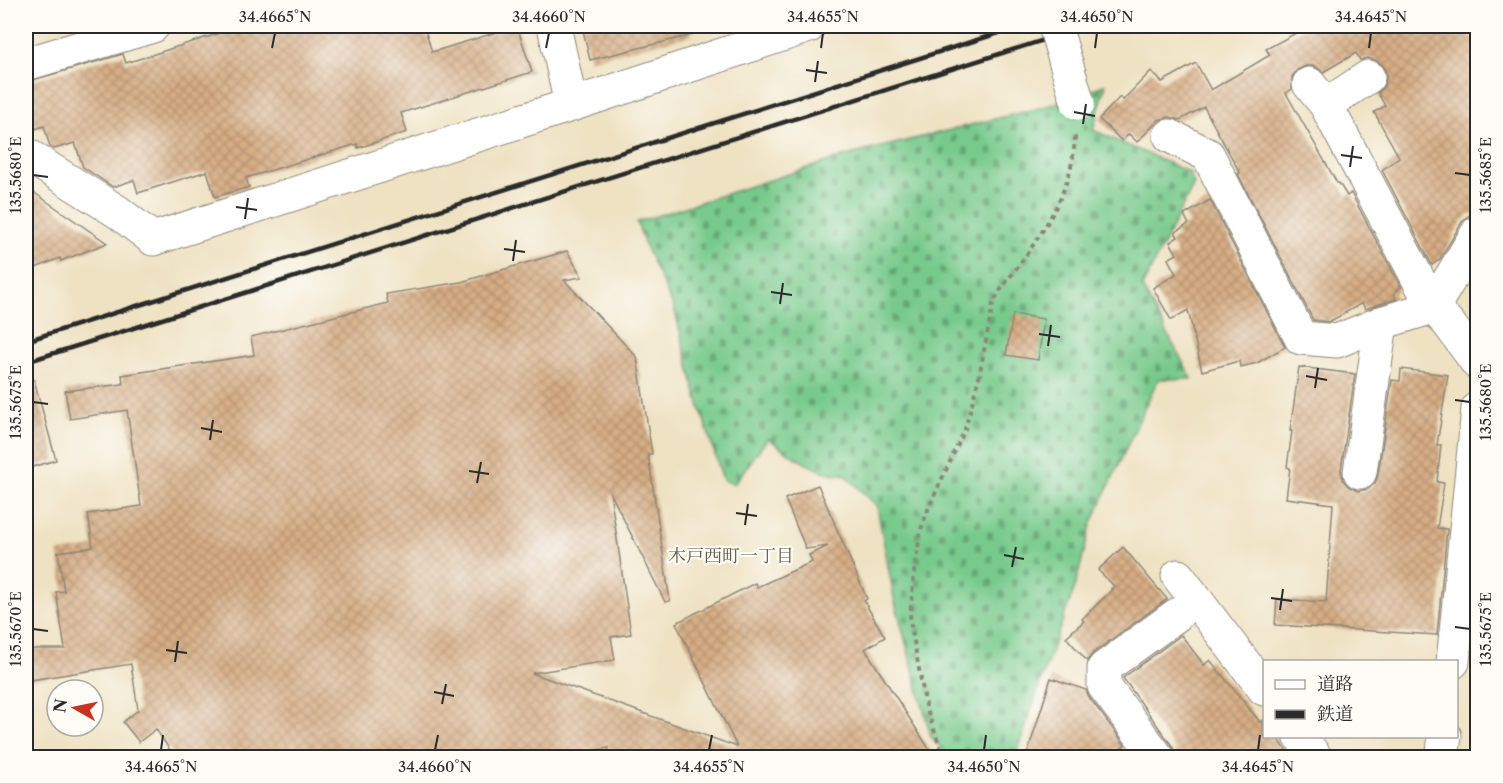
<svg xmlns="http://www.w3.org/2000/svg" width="1503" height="783" font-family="'Libre Caslon Text','Noto Serif JP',serif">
<defs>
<pattern id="cemetery-stones" width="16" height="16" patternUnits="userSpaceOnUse" patternTransform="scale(1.5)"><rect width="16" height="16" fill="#78ca8c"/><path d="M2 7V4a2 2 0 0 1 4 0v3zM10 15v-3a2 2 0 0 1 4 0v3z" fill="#63a473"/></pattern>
<pattern id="building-cross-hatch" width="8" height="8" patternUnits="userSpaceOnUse" patternTransform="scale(1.5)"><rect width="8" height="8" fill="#d7ae85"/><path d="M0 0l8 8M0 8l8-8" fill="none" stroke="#af8e6d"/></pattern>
</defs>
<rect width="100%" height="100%" fill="#fdfcf7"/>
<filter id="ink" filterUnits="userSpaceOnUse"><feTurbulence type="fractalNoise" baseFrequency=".0167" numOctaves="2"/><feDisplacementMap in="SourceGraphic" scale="12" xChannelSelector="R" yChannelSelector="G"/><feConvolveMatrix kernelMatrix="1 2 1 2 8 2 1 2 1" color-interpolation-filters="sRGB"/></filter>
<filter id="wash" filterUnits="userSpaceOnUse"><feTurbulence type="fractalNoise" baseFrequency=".008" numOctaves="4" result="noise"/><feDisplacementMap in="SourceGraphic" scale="24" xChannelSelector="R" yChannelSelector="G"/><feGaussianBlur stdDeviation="1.35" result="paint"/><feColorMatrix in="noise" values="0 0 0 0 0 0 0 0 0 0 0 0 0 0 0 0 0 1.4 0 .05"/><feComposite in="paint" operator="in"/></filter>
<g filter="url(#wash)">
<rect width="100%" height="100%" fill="#efe2c3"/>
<path fill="url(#cemetery-stones)" stroke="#527a5c" stroke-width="1.5" d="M1106 84 1093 130 1189 172 1194 184 1142 287 1192 379H1158L1091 525 1075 587 1043 674 1016 757H949L931 737 894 598 877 506 844 474C820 477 787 452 768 438L734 484 723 480 698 401 674 308 645 246 637 222 849 155 1051 105Z"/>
<g id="blocks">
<g fill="url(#building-cross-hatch)">
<path d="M215 26H424L432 52 517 26 532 72 401 113 407 132 358 148 357 144 246 178 249 187 215 197 207 171 138 193 134 180 113 187 83 167 75 143 54 149 50 147 44 126 26 132V82L123 54 126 63 217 34Z"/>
<path d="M582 26H690L692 35 590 60Z"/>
<path d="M1309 26H1457L1478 40V213L1468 216 1462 222 1440 259 1432 265 1382 170 1399 157 1374 112 1385 106 1378 93 1384 86 1387 76 1383 66 1376 60 1367 58 1360 60 1356 53 1323 72 1315 66H1306L1297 70 1292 77V89L1286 93 1337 183H1339L1347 196 1351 193 1401 287 1394 293 1396 299 1365 309 1362 303 1329 322 1313 320 1238 174 1240 173 1204 107 1180 120 1169 117 1159 120 1137 142 1129 134 1122 141 1099 119 1120 97 1123 100 1151 71 1162 82 1196 63 1211 90 1270 55 1266 49Z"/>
<path d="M26 187 107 243 61 261 60 258 26 272Z"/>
<path d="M1210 200 1285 347 1257 363 1240 367 1239 361 1202 371 1188 310 1171 320 1153 288 1176 274 1168 259 1177 254 1170 242 1178 237 1175 232 1189 224 1184 215Z"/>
<path d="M567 251 582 277 564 280 637 357 652 454H648L670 601 665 602 610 492 631 634 611 637 615 660 532 673 737 747 676 623 755 583 757 587 812 562 809 555 828 546 806 549 785 499 818 485 867 599 864 601 885 637 865 649 935 758H606L609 748 545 758H175L156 729 139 742 123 722 138 710 131 664 30 680V649H65L56 592 64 591 58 552 93 547 88 514 141 506 127 410 70 419 65 391 123 384 122 375 254 355 251 337 388 303 386 294 461 282Z"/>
<path d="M1013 314 1044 319 1038 360 1006 355Z"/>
<path d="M1299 367 1355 374 1341 470 1343 480 1348 486 1358 491 1368 489 1375 483 1378 475 1392 380 1400 381 1401 369 1448 375 1437 445H1441L1437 482 1444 483 1437 528 1447 529 1437 635 1275 625 1277 599 1326 602 1333 504 1286 498 1290 468 1287 467 1292 431H1290Z"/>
<path d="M34 380 56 460 26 469V381Z"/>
<path d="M1123 547 1167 599 1093 653 1087 661 1066 637 1084 621 1082 619 1112 590 1111 589 1114 586 1098 570Z"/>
<path d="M1181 635 1204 665 1210 660 1260 722 1263 720 1264 736H1276L1292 758H1176L1173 747 1123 678Z"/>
<path d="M1051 678 1086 690 1089 697 1125 745 1109 758H1026Z"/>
</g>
</g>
</g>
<g filter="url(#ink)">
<use href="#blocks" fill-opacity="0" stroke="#8d8677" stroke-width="1.5"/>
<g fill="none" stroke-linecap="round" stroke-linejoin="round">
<defs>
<g id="street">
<path d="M554 26 571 105"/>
<path d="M26 64 153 26"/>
<path d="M1309 84 1326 105 1433 307 1449 324 1478 364"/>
<path d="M1326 105 1368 77"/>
<path d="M1170 136 1208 155 1301 338 1337 341 1381 323 1433 307 1478 232"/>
<path d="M26 154 118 212 153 239 571 105 809 26"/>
<path d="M1360 472 1381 323"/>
<path d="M1178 576 1264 689"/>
<path d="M1453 662 1478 408"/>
<path d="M1300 736 1316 758"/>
<path d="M1158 758 1104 686V668L1178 614"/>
<path d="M1442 758 1445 736"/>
</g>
</defs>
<use href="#street" stroke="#8d8677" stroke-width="35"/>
<path stroke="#8d8677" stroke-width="4" stroke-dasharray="4.5 4.5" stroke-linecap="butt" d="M944 758 926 707 910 620 914 572 921 529 929 507 965 429 979 377 993 304 999 292C1034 244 1074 197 1075 134"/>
<use href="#street" stroke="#fff" stroke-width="33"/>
<g stroke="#2b2b2b" stroke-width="4.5">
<path d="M26 341 1021 26"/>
<path d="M26 362 1088 26"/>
</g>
<defs>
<path id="street-bridge" d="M1055 26 1078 103"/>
</defs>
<use href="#street-bridge" stroke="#8d8677" stroke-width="35" stroke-linecap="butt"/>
<use href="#street-bridge" stroke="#fff" stroke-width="33"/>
</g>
</g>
<path fill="none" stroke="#2b2b2b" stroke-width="2" d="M272 48 275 33M546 48 549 33M821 48 823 33M1095 48 1097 33M1369 48 1371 33M806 70 827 73M815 82 818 61M1074 112 1095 116M1083 124 1086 104M1341 155 1362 158M1350 167 1353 146M1455 173 1470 175M33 175 48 177M236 207 257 210M245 219 248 198M504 249 525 252M513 261 516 240M771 292 792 295M780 304 783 283M1039 334 1060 337M1048 346 1051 325M1306 376 1327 380M1315 388 1318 368M1455 400 1470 402M33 402 48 404M201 428 222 432M210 440 213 420M469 471 489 474M477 483 481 462M736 513 757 516M745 525 748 504M1004 555 1024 559M1012 567 1016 547M1271 598 1292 601M1280 610 1283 589M1455 627 1470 629M33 629 48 631M166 650 187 653M175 662 178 641M434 692 454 696M442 704 446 684M161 750 163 735M435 750 438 735M709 750 712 735M984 750 986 735M1258 750 1260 735"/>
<g text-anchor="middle" stroke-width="4.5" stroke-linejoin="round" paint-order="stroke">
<g font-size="18" fill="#67594a" stroke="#fdfcf7">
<text x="731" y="562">木戸西町一丁目</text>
</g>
</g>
<rect width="1503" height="783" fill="none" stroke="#fdfcf7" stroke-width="66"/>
<rect x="1263" y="660" width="195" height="78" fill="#fdfcf7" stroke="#a9a8a5" stroke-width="1.5"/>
<rect x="1275" y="680" width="30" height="9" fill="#ffffff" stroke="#a9a8a5" stroke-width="1.5"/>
<text x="1317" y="690" font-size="18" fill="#2b2b2b">道路</text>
<rect x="1275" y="710" width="30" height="9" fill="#2b2b2b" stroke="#a9a8a5" stroke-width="1.5"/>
<text x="1317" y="720" font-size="18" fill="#2b2b2b">鉄道</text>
<g transform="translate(75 708) rotate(279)"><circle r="28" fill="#fdfcf7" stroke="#a9a8a5" stroke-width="1.5"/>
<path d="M0-4.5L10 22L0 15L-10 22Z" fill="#c8321e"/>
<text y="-9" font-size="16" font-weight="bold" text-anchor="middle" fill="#2b2b2b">N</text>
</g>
<rect x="33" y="33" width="1437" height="717" fill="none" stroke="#2b2b2b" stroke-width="2"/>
<g font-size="15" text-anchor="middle" fill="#2b2b2b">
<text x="275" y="22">34.4665°N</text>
<text x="549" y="22">34.4660°N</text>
<text x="823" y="22">34.4655°N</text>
<text x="1097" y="22">34.4650°N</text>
<text x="1371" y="22">34.4645°N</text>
<text transform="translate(16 175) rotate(-90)" y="5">135.5680°E</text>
<text transform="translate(1486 175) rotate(-90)" y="5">135.5685°E</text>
<text transform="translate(16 402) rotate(-90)" y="5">135.5675°E</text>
<text transform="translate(1486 402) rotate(-90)" y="5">135.5680°E</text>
<text transform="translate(16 629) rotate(-90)" y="5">135.5670°E</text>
<text transform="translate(1486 629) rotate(-90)" y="5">135.5675°E</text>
<text x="161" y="772">34.4665°N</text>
<text x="435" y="772">34.4660°N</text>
<text x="709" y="772">34.4655°N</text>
<text x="984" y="772">34.4650°N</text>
<text x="1258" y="772">34.4645°N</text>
</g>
</svg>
